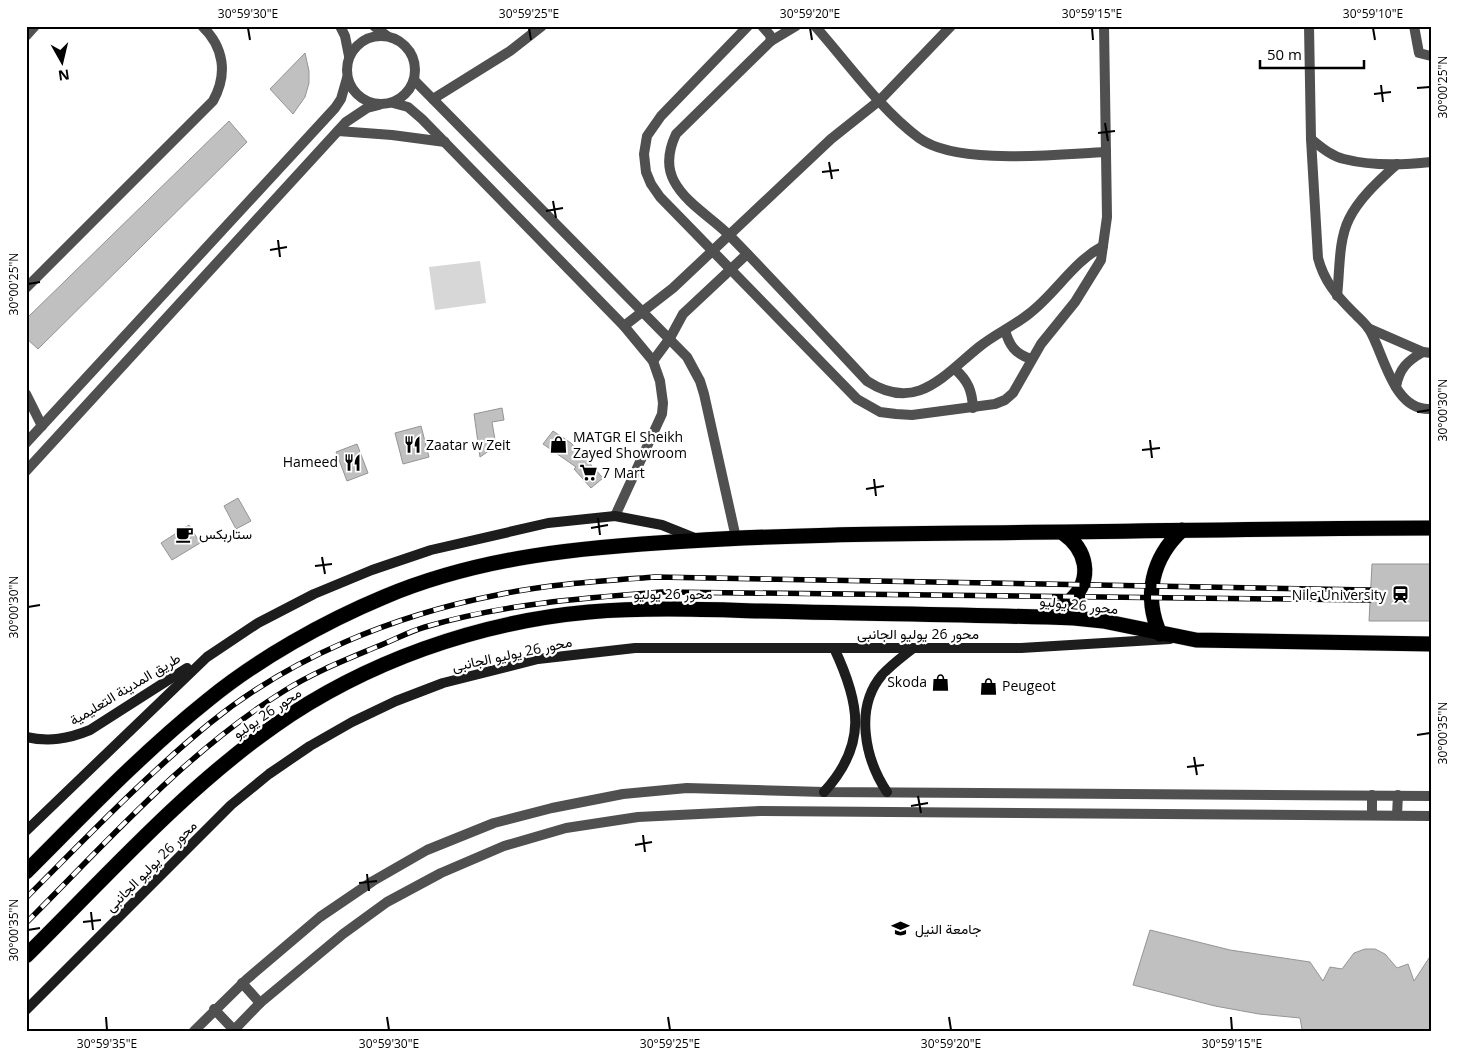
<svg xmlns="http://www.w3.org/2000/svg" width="1457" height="1057" font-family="'Open Sans',Vazirmatn,sans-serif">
<rect width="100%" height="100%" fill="#fff"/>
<path fill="#d7d7d7" d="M480 261 486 303 435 310 429 267Z"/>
<g fill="#c0c0c0" stroke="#949494">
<path d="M305 53 309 71V83L305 97 293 114 270 89Z"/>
<path d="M229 121 247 142 38 349 26 338V319Z"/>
<path d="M502 408 504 420 492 422 496 446 480 457 474 414Z"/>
<path d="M421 426 429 457 403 464 395 433Z"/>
<path d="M553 431 571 443 603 478 591 488 574 469 576 467 543 444Z"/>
<path d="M357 444 368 473 347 481 336 452Z"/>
<path d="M238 498 251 521 236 529 224 506Z"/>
<path d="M189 525 200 543 172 560 161 543Z"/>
<path d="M1372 564H1431V621H1369Z"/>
<path d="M1150 930 1230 950 1310 962 1323 981 1330 967 1342 969 1354 953 1365 949H1375L1385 954 1397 968 1408 964 1414 981 1431 955V1031H1308L1302 1029 1300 1018 1259 1014 1215 1006 1133 985Z"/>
</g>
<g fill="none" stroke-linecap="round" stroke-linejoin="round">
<defs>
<g id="highway">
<path d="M1044 616C1053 611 1064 607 1071 600 1094 578 1086 549 1063 533"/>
<path d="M1160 634C1143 596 1152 558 1182 530"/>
<path d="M26 872C85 813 143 752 208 700 258 659 324 622 384 597 481 556 584 547 688 541 781 535 875 534 968 533 1123 532 1277 528 1431 528"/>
<path d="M26 956C106 877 182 791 274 726 365 662 478 622 589 612 661 606 733 611 805 612 895 614 984 615 1074 618L1103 621 1196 640 1431 644"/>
</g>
</defs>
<use href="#highway" stroke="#dbdbdb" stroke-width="16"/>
<g stroke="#505050" stroke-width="10">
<path d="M340 26 345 36 349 56"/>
<path d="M374 26 387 36"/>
<path d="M748 26 661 116 647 136 644 154 646 172 651 184 660 197 857 399 880 412 896 414 912 415 995 404 1005 400 1013 393 1041 344 1075 302 1101 260 1107 217 1104 26"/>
<path d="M762 26 770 35 771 41"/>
<path d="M796 26 771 41 676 134C669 149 666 166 674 181 686 204 714 219 731 237 777 284 822 333 867 381 916 413 943 376 979 347 995 334 1014 326 1030 313 1056 293 1073 262 1103 246"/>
<path d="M815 26C847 62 880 109 919 138 957 166 1059 154 1106 152"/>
<path d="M1309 26 1311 139 1318 258C1324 281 1336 295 1353 312 1358 317 1365 323 1369 329 1384 353 1393 412 1431 409"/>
<path d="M1414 26 1419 53 1431 56"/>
<circle cx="381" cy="70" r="34"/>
<path d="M26 36 35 26"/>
<path d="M414 80 687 357 700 381 704 394 736 538"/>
<path d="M433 99 510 51 542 26"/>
<path d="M393 103 408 107 422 119 624 326 653 361 660 381 663 403 662 414 615 516"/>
<path d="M338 131 392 135 445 142"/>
<path d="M1311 139C1321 147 1331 156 1344 159 1371 166 1404 165 1431 162"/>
<path d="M26 288 213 101C228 74 224 47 202 26"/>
<path d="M1337 296C1340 272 1338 241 1349 219 1360 197 1380 180 1397 164"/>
<path d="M624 326 673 288 831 139 880 100 951 26"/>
<path d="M1368 328 1423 352 1431 353"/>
<path d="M1005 330C1009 345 1015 354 1031 359"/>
<path d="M653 361 670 338 683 314 747 254"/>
<path d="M955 369C968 381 972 390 973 408"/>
<path d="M1396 387C1399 369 1407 361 1423 352"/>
<path d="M26 394 42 426"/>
<path d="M26 443 335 108 341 99 347 78"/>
<path d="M26 471 346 122 367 108 379 105"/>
<path d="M1372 815V795"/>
<path d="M1397 815 1398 795"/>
<path d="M242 983 260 1003"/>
<path d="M214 1009 234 1030"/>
<path d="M194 1031 247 979 320 917 373 881 427 850 494 823 552 808 623 794 687 788 824 792 1431 796"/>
<path d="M233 1031 260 1003 343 934 387 902 441 873 504 846 566 828 638 817 760 811 1431 816"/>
</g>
<g stroke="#1d1d1d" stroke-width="10">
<path d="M26 737C49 742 68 739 90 730L187 668"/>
<path d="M824 792C868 744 860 703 834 648"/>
<path d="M887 792C865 759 854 708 882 675 891 665 902 657 912 649"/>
<path d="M26 831 207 657 258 623 314 594 372 570 431 550 548 523 615 516 662 525 697 539"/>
<path d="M26 1010 231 805 269 774 310 746 352 722 396 701 443 683 538 659 635 648H1021L1170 639"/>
</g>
<use href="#highway" stroke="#000" stroke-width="15"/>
<defs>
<g id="rail">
<path d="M26 898C86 838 144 777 210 723 291 657 395 615 497 595 549 584 602 581 655 577L1370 590"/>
<path d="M26 923C107 842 186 752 284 691 312 673 345 660 376 647 392 641 408 632 425 627 502 604 583 598 663 592L1370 600"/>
</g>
</defs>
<use href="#rail" stroke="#000" stroke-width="5.5"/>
<use href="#rail" stroke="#fff" stroke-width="4" stroke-dasharray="11" stroke-linecap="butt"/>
</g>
<path fill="none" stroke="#000" stroke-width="2" d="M248 28 250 40M529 28 531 40M810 28 812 40M1092 28 1093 40M1373 28 1375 40M1381 85 1383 102M1417 88 1430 87M1374 94 1391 92M1105 123 1108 141M1098 133 1115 131M829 162 832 179M822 172 839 170M553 201 556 218M546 211 563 208M278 240 280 257M270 250 287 247M28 284 40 282M1417 412 1430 410M1150 440 1152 458M1142 450 1160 448M874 479 876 496M866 489 884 486M598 518 600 535M591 528 608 525M322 557 325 574M315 566 332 564M28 607 40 605M1417 735 1430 733M1194 757 1197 775M1187 767 1204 765M918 796 921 813M911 806 928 803M643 835 645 852M635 845 652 842M367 874 369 891M359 883 377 881M91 912 93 930M83 922 101 920M28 930 40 928M106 1017 107 1030M387 1017 389 1030M668 1017 670 1030M949 1017 951 1030M1231 1017 1232 1030"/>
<defs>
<symbol id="restaurant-bare" viewBox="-9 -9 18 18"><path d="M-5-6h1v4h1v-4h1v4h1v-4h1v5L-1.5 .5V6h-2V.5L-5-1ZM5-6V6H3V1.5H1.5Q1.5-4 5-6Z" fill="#000" stroke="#fff" stroke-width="2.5" paint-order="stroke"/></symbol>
<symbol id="shop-bare" viewBox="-9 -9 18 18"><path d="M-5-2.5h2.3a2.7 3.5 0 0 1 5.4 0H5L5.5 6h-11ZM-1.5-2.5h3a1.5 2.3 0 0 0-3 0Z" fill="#000" stroke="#fff" stroke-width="2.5" paint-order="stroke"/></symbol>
<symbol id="supermarket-bare" viewBox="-9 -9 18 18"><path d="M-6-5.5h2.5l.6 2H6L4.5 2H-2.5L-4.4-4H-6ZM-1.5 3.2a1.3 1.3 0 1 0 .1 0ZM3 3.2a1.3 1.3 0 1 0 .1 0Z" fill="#000" stroke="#fff" stroke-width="2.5" paint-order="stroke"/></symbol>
<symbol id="cafe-bare" viewBox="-9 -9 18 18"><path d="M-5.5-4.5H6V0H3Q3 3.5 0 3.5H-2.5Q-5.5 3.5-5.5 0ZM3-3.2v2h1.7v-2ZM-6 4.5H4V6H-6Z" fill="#000" stroke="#fff" stroke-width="2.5" paint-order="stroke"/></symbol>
<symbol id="station-bare" viewBox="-9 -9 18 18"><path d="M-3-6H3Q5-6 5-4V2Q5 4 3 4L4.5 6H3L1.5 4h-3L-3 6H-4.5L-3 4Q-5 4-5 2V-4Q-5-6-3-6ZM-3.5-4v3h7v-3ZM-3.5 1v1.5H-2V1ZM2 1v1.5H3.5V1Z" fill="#000" stroke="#fff" stroke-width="2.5" paint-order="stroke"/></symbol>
<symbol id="university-bare" viewBox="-9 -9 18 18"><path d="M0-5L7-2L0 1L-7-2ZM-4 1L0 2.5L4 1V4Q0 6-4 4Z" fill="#000" stroke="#fff" stroke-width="2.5" paint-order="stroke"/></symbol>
</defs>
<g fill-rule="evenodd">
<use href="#restaurant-bare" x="400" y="432" width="25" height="25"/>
<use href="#shop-bare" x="546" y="432" width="25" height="25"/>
<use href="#restaurant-bare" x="340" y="450" width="25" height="25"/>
<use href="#supermarket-bare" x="576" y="460" width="25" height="25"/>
<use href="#cafe-bare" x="172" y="522" width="25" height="25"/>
<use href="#station-bare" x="1388" y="582" width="25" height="25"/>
<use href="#shop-bare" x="928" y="670" width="25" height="25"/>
<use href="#shop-bare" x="976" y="674" width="25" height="25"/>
<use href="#university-bare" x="888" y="916" width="25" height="25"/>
</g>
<g text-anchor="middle" stroke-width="4.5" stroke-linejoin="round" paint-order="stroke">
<g font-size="14" fill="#000" stroke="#fff" text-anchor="start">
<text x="573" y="442">MATGR El Sheikh<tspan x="573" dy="16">Zayed Showroom</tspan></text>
<text x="426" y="450">Zaatar w Zeit</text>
<text x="338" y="467" text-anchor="end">Hameed</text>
<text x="602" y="478">7 Mart</text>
<text x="199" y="539">ستاربكس</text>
<text x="1386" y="600" text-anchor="end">Nile University</text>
<text x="927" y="687" text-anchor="end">Skoda</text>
<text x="1002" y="691">Peugeot</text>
<text x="915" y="934">جامعة النيل</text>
</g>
<g font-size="14" fill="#000" stroke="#fff">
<text x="673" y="599">محور 26 يوليو</text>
<text transform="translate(1079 605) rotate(6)" y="5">محور 26 يوليو</text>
<text x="918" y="639">محور 26 يوليو الجانبى</text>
<text transform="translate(512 654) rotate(-12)" y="5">محور 26 يوليو الجانبى</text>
<text transform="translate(125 689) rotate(-31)" y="5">طريق المدينة التعليمية</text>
<text transform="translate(267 713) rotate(-34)" y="5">محور 26 يوليو</text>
<text transform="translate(151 866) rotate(-45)" y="5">محور 26 يوليو الجانبى</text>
</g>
</g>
<rect width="1457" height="1057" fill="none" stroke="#ffffff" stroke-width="55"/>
<g transform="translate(62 62) rotate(172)" stroke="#ffffff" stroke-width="4" paint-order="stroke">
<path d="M0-4L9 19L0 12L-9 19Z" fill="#000000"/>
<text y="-8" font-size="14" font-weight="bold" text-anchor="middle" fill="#000000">N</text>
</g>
<path d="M1260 60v8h104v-8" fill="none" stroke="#000000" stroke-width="2.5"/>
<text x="1267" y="60" font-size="15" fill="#000000" stroke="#ffffff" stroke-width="4" paint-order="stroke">50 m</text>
<rect x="28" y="28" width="1402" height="1002" fill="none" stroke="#000" stroke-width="2"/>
<g font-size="12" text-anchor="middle" fill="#000">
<text x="248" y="18">30°59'30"E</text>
<text x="529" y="18">30°59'25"E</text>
<text x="810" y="18">30°59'20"E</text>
<text x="1092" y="18">30°59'15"E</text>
<text x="1373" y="18">30°59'10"E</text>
<text transform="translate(1443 87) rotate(-90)" y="4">30°00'25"N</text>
<text transform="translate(14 284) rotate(-90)" y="4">30°00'25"N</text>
<text transform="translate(1443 410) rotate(-90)" y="4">30°00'30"N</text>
<text transform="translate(14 607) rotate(-90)" y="4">30°00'30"N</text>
<text transform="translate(1443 733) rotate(-90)" y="4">30°00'35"N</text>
<text transform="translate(14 930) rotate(-90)" y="4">30°00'35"N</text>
<text x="107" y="1048">30°59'35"E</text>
<text x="389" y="1048">30°59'30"E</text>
<text x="670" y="1048">30°59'25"E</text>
<text x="951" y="1048">30°59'20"E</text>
<text x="1232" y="1048">30°59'15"E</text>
</g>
</svg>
